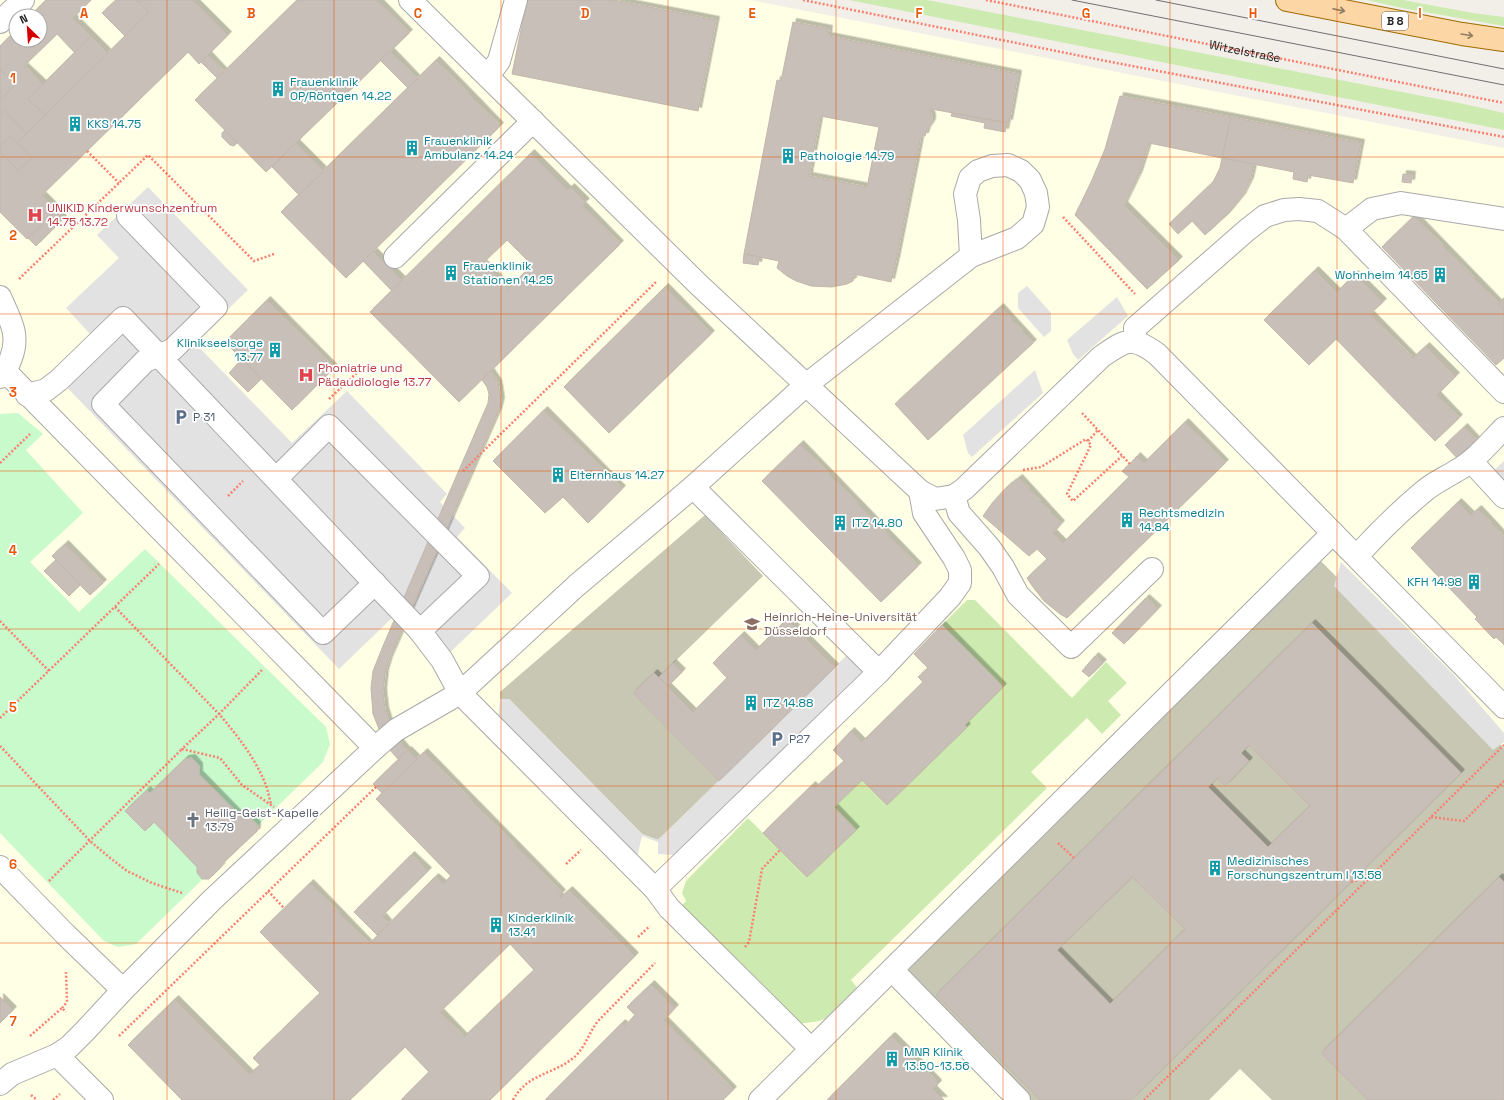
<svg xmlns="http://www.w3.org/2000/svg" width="1504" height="1100" font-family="'Space Grotesk',sans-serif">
<defs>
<filter id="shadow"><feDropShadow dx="3.5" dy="-3.5" stdDeviation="0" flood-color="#0004"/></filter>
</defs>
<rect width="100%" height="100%" fill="#f2efe9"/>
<path fill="#ffffe5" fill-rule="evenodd" d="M0 0H751L1504 148V1100H0ZM16 16H40V40H16Z"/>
<g fill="#c7c7b4">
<path d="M705 515 763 576 659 677 654 673 633 693 719 781 658 840 642 834 509 699H500V692Z"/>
<path d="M1316 556 1504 748V1100H1272L1240 1069 1209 1100H1022L896 970Z"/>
</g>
<g fill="#cdebb0">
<path d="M849 0H927L1464 104 1504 113V130Z"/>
<path d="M1367 0H1403L1473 13 1504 17V26L1402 8Z"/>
<path d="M967 600H975L1072 698 1106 662 1127 683 1108 701 1121 715 1102 734 1087 718 1031 772 1047 788 851 980 859 990C837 1011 832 1023 799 1023L681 906 686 901 682 893 686 881 748 818 807 877 856 830 834 807 862 780 887 805 967 727 965 725 1003 687 942 625Z"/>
</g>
<path fill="#c8facc" d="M18 413 43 434 26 450 83 513 30 562 79 612 145 549 326 727 330 744 323 762 136 944 118 947 104 941 0 833V414Z"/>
<g fill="#e2e2e2">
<path d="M148 187 248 290 194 342 292 443 347 391 447 494 440 502 465 528 457 537 512 593 442 660 393 617 339 669 53 373 92 336 66 308 119 258 97 235Z"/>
<path d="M1027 286 1051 313V331L1044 337 1018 308V293Z"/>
<path d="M1117 297 1128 316 1078 360 1073 354 1067 340Z"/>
<path d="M1035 370 1043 393 972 457 968 453 963 435Z"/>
<path d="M1504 461V497L1486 478Z"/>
<path d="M1341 562 1453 674 1504 733V742L1493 750 1334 586Z"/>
<path d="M848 654 863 671 674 855 658 854V842L642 836 636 861 498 719 500 699H509L642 834 658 840Z"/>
</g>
<g fill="#c7bfb8" stroke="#c4b6ab" fill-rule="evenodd" filter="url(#shadow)">
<path d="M46 0H91L73 18 91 36 75 53 57 34 24 66 43 84 28 99 45 115 27 133 5 111 0 116V100L15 85 0 69V46L16 30V40H40V16H30Z"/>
<path d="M116 0H137L149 12 125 36 102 13Z"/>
<path d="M137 0H193L228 35 199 64 188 52 42 195 57 210 27 239 0 212V152L19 171 32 158 17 143 149 12Z"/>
<path d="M297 0H377L409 33 266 172 195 100Z"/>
<path d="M527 0H613L716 20 698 111 512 74Z"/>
<path d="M793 22 829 29 828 36 1018 74 1009 123 931 109 930 112 932 117V122L930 126 927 130 925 136H921L896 261 891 282 854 274 853 281 847 284 832 287 811 286 796 281 787 276 777 268 779 261 744 254 777 80 781 81ZM820 116 879 127 867 187 809 176Z"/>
<path d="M91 36 108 53 45 115 28 99Z"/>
<path d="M390 51 417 79 408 88 380 60Z"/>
<path d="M208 55 224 72 217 78 201 62Z"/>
<path d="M436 60 500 126 346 278 281 212Z"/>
<path d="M0 69 15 85 0 100Z"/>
<path d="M1120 96 1231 117 1222 158 1149 143 1139 174 1124 205 1179 260 1147 289 1075 215 1092 180 1105 149Z"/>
<path d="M5 111 27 133 17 143 10 136 0 146V116Z"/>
<path d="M952 113 1007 123 1005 132 984 128 985 123 951 116Z"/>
<path d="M1231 117 1361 143 1353 183 1308 175 1307 182 1293 179 1294 172 1222 158Z"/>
<path d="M225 130 237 143 234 146 230 145 222 137V133Z"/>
<path d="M10 136 32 158 19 171 0 152V146Z"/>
<path d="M296 143 324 171 299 195 272 167Z"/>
<path d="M531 153 568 190 571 187 586 202 582 205 620 244 459 402 370 312ZM507 240 532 265 508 289 483 263Z"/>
<path d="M1222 158 1254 164 1250 181 1242 197 1228 214 1205 235 1192 221 1178 234 1169 224 1213 182 1220 168Z"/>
<path d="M1403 174 1412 175 1411 183 1402 182Z"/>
<path d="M56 211 63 219 36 246 28 238Z"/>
<path d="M1414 216 1504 309V358L1496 365 1382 247Z"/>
<path d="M373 251 402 280 391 290 363 261Z"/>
<path d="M744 254 760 257 758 265 743 263Z"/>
<path d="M1315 270 1337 292 1355 274 1383 302 1370 314 1413 358 1426 346 1456 376 1437 395 1459 418 1435 441 1336 339 1309 365 1264 320Z"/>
<path d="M665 287 711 334 609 433 564 387Z"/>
<path d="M1504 298V309L1498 304Z"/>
<path d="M267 300 334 368 292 410 225 342Z"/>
<path d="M1000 307 1033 343 928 440 895 404Z"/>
<path d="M242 359 261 379 248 392 229 373Z"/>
<path d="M490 371 498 383 499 388 501 401 498 412 389 660 385 673 383 692 385 710 389 723 397 739 407 751 398 759 389 749 383 739 373 714 371 688 373 671 383 646 488 403 489 394 487 387 482 380Z"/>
<path d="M544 410 622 489 588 523 563 497 545 513 493 461Z"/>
<path d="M1185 422 1225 463 1067 618 1060 614 1044 601 1033 587 1027 578 1047 559 1037 549 1029 556 983 516 993 502 1007 487 1019 478 1061 524 1053 533 1063 543 1129 477 1122 471 1130 464 1137 456 1144 463Z"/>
<path d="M1464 427 1476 440 1457 458 1445 445Z"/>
<path d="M800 444 918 566 881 602 762 481Z"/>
<path d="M1458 502 1471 515 1478 509 1504 537V645L1496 637 1494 639 1475 619 1477 617 1411 548Z"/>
<path d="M65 544 103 583 90 595 52 556Z"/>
<path d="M56 560 80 585 69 596 44 571Z"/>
<path d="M1146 598 1158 609 1124 644 1112 633Z"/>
<path d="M787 619 835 667 719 781 633 693 654 673 693 712 727 678 713 663 741 635 756 650Z"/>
<path d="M1312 623 1461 773 1131 1100H1040L936 995ZM1249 745 1310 806 1268 847 1208 787 1217 778 1225 786 1249 761 1241 753ZM1132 877 1185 929 1110 1004 1057 950Z"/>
<path d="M942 625 1003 687 965 725 967 727 887 805 862 780 834 807 856 830 807 877 763 833 812 785 815 788 844 761 833 750 851 731 862 742 923 682 918 677 928 668 914 654Z"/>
<path d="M1095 656 1103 663 1089 677 1082 671Z"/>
<path d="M673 663 682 672 668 686 659 677Z"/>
<path d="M408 750 417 759 382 793 373 784Z"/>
<path d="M424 752 562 893 559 896 560 898 569 890 635 956 490 1100H401L429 1072 405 1047 350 1100H182L128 1045 175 999 250 1074 260 1065 253 1058 320 993 260 932 310 883 369 944 435 877 443 884 451 876 376 799ZM510 944 534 970 464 1037 440 1012Z"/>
<path d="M192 758 199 766V774L242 818 250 817 257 825V831L221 865 222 866 209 879H202L197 873V867L154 822 145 831 125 811 147 790 150 793 185 759Z"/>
<path d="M411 855 428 871 382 916 389 924 377 935 354 912Z"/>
<path d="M1499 877 1504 882V1100H1368L1321 1053Z"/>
<path d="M651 984 675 1008 664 1020 733 1090 723 1100H545L622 1023 625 1026 635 1015 627 1007Z"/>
<path d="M0 997 13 1010 0 1023Z"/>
<path d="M891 1036 893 1037 937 1082 938 1084 933 1089 944 1100H827Z"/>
</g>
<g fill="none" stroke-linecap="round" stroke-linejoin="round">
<defs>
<g id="minor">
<path d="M410 0 698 284 920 491 935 499 954 496 964 489 1101 357C1125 340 1131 335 1157 354L1504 707"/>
<path d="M0 22 23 0"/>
<path d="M488 76 499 61 516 0"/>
<path d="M128 216 216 307 172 350 145 361 103 404 323 633 375 583"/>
<path d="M1346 229 1372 209 1401 203 1504 219"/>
<path d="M395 257 533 121"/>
<path d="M0 297C10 320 20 334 11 358 8 366 6 371 0 377"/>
<path d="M1135 342V328L1247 230 1265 216 1284 210 1299 209 1318 211 1346 229 1504 392"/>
<path d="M6 372 375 748"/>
<path d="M27 395 46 390 59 380 123 318 420 631 478 576 329 426 276 479"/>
<path d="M1471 461 1504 497"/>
<path d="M693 487 879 672"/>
<path d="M954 496 959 513 989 547 1003 567 1018 595 1071 647 1152 569"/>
<path d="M1357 556C1377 534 1399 512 1423 492 1433 483 1445 478 1456 471 1475 461 1489 443 1504 428"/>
<path d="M420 631 442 660 460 693 655 889 669 908 811 1049"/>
<path d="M0 867 65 934 123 990"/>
<path d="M655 889 879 672 950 597 960 583V570L954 558 924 513 920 491"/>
<path d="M892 970 1019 1100"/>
<path d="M57 1055 102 1100"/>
<path d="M0 1084 12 1074 57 1055 69 1047 85 1031 123 990 212 900 375 748 396 730 460 693 576 586 693 487 806 385 971 256 1017 238 1033 224 1038 207 1036 193 1030 180 1021 171 1008 165 992 166 978 171 970 178 965 194 969 220 971 256"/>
<path d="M760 1100 1333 533"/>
</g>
<path id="major" d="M1287 0 1462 34 1504 40"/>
</defs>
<use href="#minor" stroke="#a9a9a9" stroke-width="24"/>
<use href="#major" stroke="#a06b00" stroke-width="24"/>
<g stroke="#fa8072" stroke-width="2.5" stroke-dasharray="2 2" stroke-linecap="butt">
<path d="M803 0 1111 62 1504 137"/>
<path id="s1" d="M986 0 1504 103"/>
<path d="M87 151 119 183"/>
<path d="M1063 217 1135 294"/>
<path d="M19 279 148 155 254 261 274 254"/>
<path d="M329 399 361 369"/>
<path d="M1082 413 1130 464"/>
<path d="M1088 441 1098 430"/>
<path d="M0 463 30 434"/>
<path d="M1023 470 1041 467 1086 439 1091 445 1067 494 1073 501 1122 456"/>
<path d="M463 471 657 281"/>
<path d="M228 496 243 481"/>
<path d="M115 607 219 714 182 749 220 758 242 785 274 807"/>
<path d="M0 621 49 671"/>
<path d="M262 670 219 714C237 735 255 758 265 783 268 790 269 797 271 804"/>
<path d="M0 718 159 564"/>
<path d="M0 746 90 841 109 857 127 871 152 883 182 893"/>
<path d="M1431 817 1464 821 1504 781"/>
<path d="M1058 843 1074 858"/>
<path d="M566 864 581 850"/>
<path d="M49 881 182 749"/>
<path d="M1351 882 1371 876"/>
<path d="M268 891 284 908"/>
<path d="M638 937 650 926"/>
<path d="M745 947 749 942 762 869 780 850"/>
<path d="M62 1008 67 1002 66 972"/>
<path d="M30 1036 62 1008 66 1012"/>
<path d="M119 1036 376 787"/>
<path d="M31 1095 37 1100"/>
<path d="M53 1100 60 1094"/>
<path d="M513 1100C527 1074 551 1075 572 1059 585 1049 588 1034 598 1021L655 963"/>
<path d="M1144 1100 1504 745"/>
</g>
<use href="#minor" stroke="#fff" stroke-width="22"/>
<use href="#major" stroke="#fcd6a4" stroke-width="22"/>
<g stroke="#707070" stroke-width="1">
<path d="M1072 0 1504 85"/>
<path d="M1156 0 1504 69"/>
</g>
</g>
<defs><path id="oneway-shaft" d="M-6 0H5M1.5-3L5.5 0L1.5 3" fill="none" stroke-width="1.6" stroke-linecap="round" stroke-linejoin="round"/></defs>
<g stroke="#8f7c63">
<use href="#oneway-shaft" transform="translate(1339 10) rotate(11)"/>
<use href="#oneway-shaft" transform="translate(1467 35) rotate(9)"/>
</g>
<path fill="none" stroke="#e8590c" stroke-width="1" stroke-opacity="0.55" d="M167 0V1100M334 0V1100M501 0V1100M668 0V1100M836 0V1100M1003 0V1100M1170 0V1100M1337 0V1100M0 157H1504M0 314H1504M0 471H1504M0 629H1504M0 786H1504M0 943H1504"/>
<defs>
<symbol id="building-bare" viewBox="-9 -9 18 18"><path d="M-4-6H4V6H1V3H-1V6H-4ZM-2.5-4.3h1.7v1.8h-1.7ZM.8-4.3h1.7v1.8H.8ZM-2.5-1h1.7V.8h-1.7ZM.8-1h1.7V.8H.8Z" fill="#0f9aa8" stroke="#fff" stroke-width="2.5" paint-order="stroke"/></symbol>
<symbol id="hospital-bare" viewBox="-9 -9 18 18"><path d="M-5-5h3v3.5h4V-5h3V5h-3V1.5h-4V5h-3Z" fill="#e0444e" stroke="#fff" stroke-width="2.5" paint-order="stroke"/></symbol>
<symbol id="parking-bare" viewBox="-9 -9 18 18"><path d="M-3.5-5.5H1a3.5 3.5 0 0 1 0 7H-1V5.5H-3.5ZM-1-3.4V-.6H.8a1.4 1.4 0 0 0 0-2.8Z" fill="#5c6f8a" stroke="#fff" stroke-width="2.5" paint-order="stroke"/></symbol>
<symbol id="university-bare" viewBox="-9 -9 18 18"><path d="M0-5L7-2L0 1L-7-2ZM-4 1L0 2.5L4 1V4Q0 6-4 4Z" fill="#8d6e63" stroke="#fff" stroke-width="2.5" paint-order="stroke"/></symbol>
<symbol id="church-bare" viewBox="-9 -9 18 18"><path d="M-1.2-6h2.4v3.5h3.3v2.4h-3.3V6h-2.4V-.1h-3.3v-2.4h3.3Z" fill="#6b7280" stroke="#fff" stroke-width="2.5" paint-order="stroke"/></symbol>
</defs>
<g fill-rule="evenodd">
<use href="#building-bare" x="267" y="78" width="22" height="22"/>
<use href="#building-bare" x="64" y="113" width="22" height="22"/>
<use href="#building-bare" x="401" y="137" width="22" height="22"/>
<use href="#building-bare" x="777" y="145" width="22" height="22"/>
<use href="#hospital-bare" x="24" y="204" width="22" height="22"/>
<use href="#building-bare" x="440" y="262" width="22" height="22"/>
<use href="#building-bare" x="1429" y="264" width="22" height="22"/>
<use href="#building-bare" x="264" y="339" width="22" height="22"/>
<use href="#hospital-bare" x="295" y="364" width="22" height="22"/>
<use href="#parking-bare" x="170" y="406" width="22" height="22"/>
<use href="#building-bare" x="547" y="464" width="22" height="22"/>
<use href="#building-bare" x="1116" y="509" width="22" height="22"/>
<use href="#building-bare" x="829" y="512" width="22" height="22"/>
<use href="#building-bare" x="1463" y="571" width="22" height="22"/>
<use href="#university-bare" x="741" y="613" width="22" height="22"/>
<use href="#building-bare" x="740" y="692" width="22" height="22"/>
<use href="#parking-bare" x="766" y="728" width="22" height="22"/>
<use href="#church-bare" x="182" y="809" width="22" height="22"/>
<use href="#building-bare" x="1204" y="857" width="22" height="22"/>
<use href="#building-bare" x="485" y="914" width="22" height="22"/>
<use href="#building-bare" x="881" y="1048" width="22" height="22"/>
</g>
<g text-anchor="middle" stroke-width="3.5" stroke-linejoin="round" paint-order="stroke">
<rect fill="#fff" stroke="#646464" stroke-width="1" x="1382" y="12" width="26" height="18" rx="3"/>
<g font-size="11" font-weight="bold" fill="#222">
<text x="1395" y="25">B 8</text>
</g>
<g font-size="12" fill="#222" stroke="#fff">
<text dy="4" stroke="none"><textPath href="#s1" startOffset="264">Witzelstraße</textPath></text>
</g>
<g font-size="12" fill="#0d838f" stroke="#fff" text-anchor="start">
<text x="290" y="86">Frauenklinik<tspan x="290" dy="14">OP/Röntgen 14.22</tspan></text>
<text x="87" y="128">KKS 14.75</text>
<text x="424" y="145">Frauenklinik<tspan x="424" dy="14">Ambulanz 14.24</tspan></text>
<text x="800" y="160">Pathologie 14.79</text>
<text x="463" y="270">Frauenklinik<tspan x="463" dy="14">Stationen 14.25</tspan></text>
<text x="1428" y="279" text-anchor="end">Wohnheim 14.65</text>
<text x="263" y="347" text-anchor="end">Klinikseelsorge<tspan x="263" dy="14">13.77</tspan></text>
<text x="570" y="479">Elternhaus 14.27</text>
<text x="1139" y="517">Rechtsmedizin<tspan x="1139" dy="14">14.84</tspan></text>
<text x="852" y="527">ITZ 14.80</text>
<text x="1462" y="586" text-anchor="end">KFH 14.98</text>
<text x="763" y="707">ITZ 14.88</text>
<text x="1227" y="865">Medizinisches<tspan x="1227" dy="14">Forschungszentrum I 13.58</tspan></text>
<text x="508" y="922">Kinderklinik<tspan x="508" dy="14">13.41</tspan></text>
<text x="904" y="1056">MNR Klinik<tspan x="904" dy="14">13.50-13.56</tspan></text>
</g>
<g font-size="12" fill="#be3a42" stroke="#fff" text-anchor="start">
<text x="47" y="212">UNIKID Kinderwunschzentrum<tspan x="47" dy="14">14.75 13.72</tspan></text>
<text x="318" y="372">Phoniatrie und<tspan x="318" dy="14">Pädaudiologie 13.77</tspan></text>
</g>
<g font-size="12" fill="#4e5e75" stroke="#fff" text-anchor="start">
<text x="193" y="421">P 31</text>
<text x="789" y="743">P27</text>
</g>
<g font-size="12" fill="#785e54" stroke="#fff" text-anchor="start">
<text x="764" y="621">Heinrich-Heine-Universität<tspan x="764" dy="14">Düsseldorf</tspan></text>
</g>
<g font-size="12" fill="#5b616d" stroke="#fff" text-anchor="start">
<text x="205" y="817">Heilig-Geist-Kapelle<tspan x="205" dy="14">13.79</tspan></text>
</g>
</g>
<g font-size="13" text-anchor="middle" font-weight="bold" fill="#e8590c" stroke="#fff" stroke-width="3.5" stroke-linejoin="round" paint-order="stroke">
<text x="84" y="18">A</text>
<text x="251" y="18">B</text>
<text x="418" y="18">C</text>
<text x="585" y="18">D</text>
<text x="752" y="18">E</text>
<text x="919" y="18">F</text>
<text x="1086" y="18">G</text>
<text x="1253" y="18">H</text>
<text x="1420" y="18">I</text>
<text x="13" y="83">1</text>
<text x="13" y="240">2</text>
<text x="13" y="397">3</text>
<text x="13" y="555">4</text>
<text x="13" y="712">5</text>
<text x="13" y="869">6</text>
<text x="13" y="1026">7</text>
</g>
<g transform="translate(28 28) rotate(335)"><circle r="19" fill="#ffffff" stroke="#a7a7a7"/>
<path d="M0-3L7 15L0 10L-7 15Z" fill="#d40000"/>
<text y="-6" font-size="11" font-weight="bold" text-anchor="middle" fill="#222222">N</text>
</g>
</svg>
